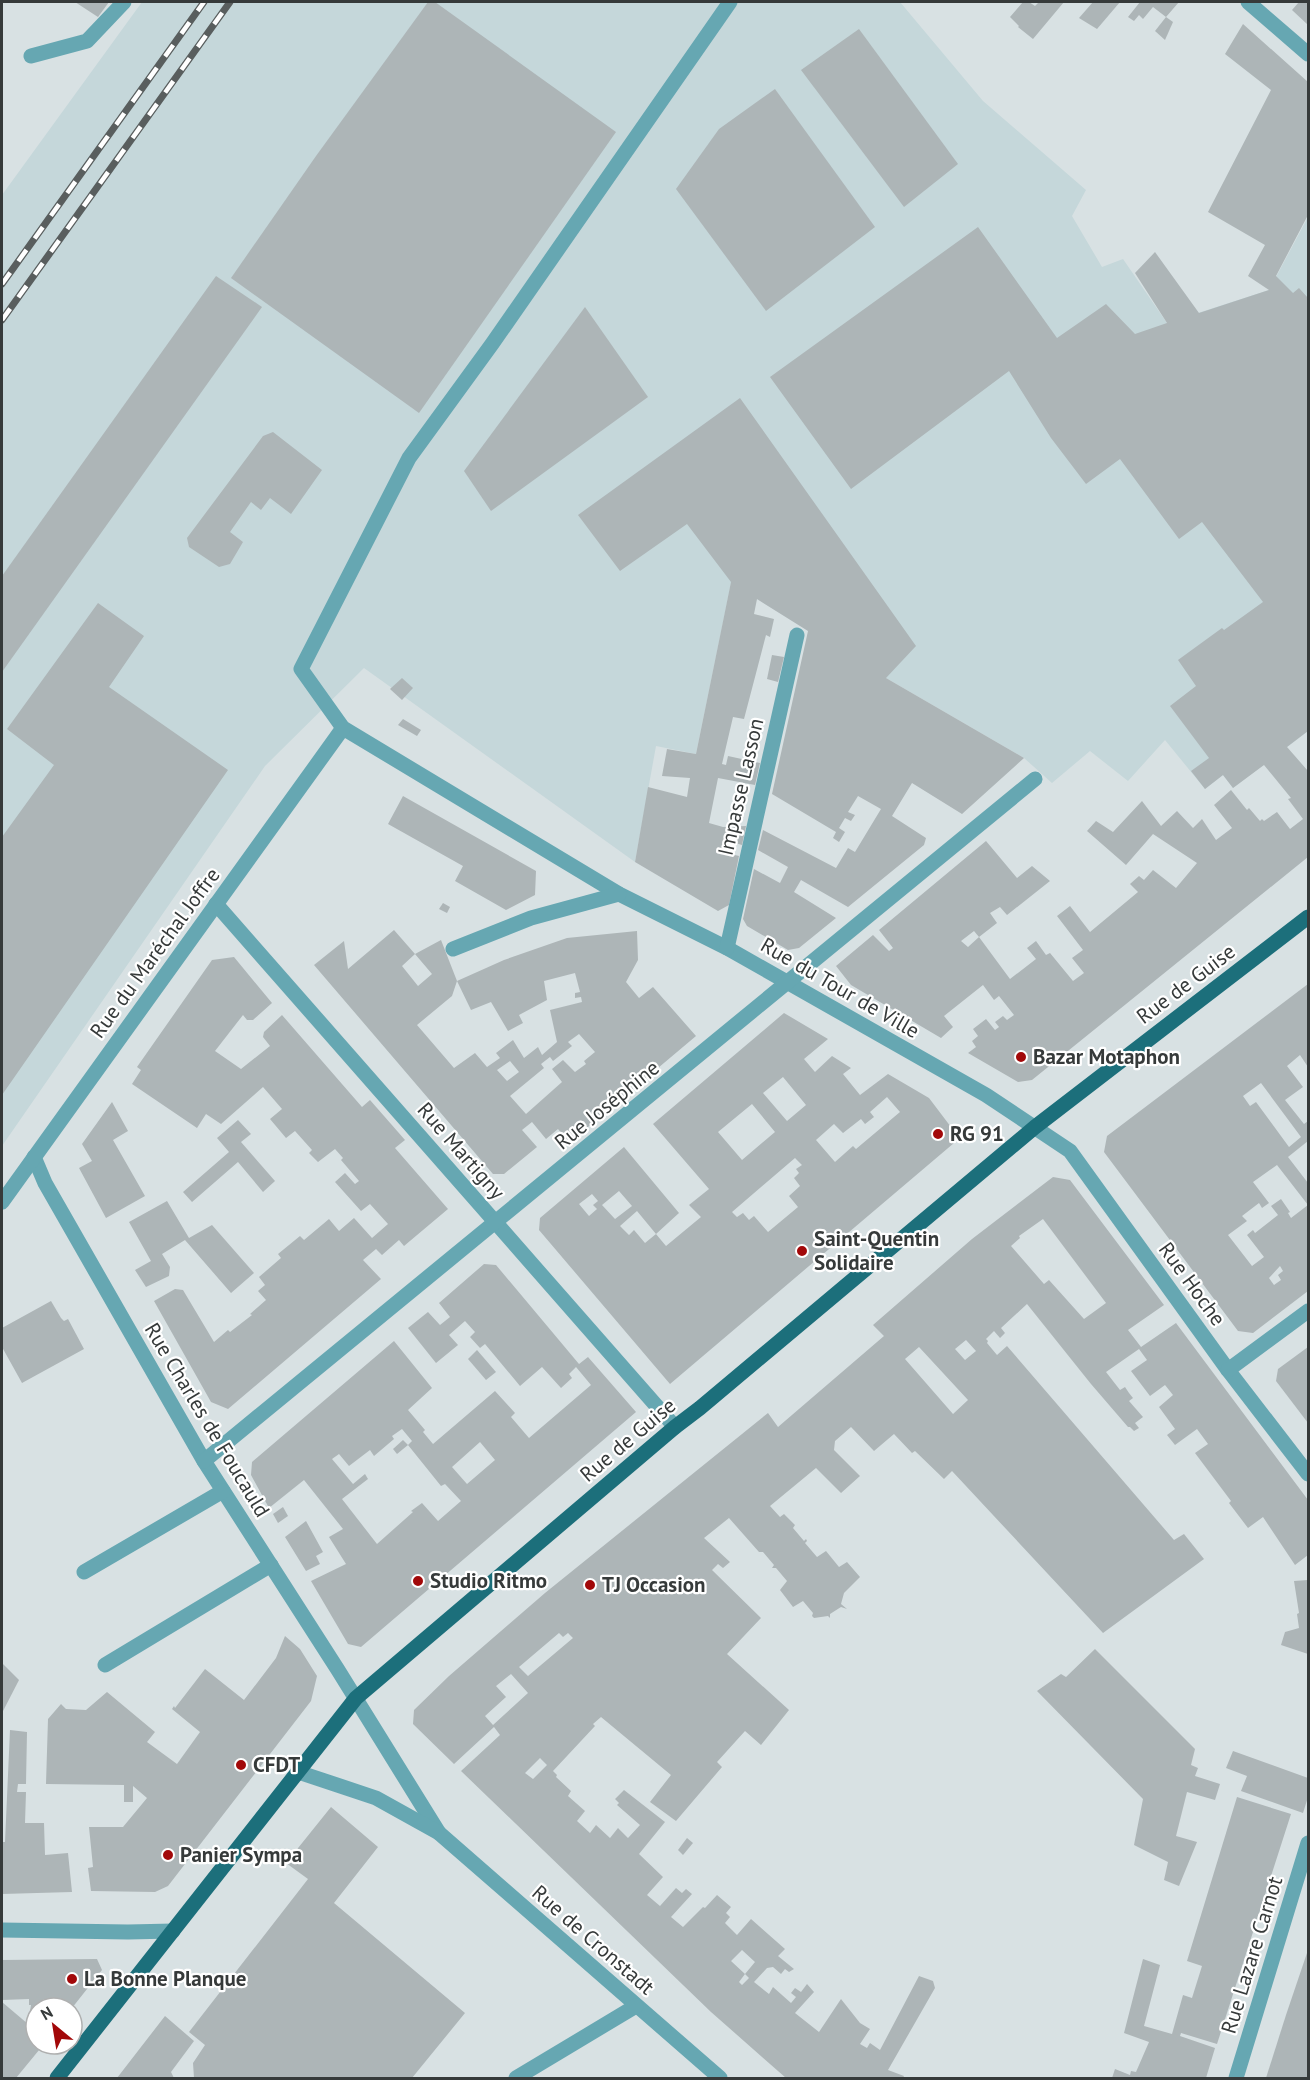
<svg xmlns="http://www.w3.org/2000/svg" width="1310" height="2080" font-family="'PT Sans',sans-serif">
<rect width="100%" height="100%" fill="#d8e1e3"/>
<path fill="#c5d7da" d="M142 2H900L983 101 1086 190 1072 216 1102 267 1123 259 1167 323 1269 290 1308 217V578L1290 590 1308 626V696L1299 702 1308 717V731L1233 788 1223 775 1205 789 1165 740 1128 781 1090 751 1052 783 1024 758 886 678 731 583 696 754 656 746 635 862 364 668 265 766 2 1146V195Z"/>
<g fill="#adb5b7" fill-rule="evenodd">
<path d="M75 2H109L98 17Z"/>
<path d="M428 2H435L616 132 419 413 231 278 316 156Z"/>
<path d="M1023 2H1029L1035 6 1039 2H1064L1033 39 1018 27 1019 26 1010 17Z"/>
<path d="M1093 2H1120L1097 29 1079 18Z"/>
<path d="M1140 2H1179L1166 17 1153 7 1143 19 1139 15 1134 21 1128 17Z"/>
<path d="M1299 2H1308V25L1292 10Z"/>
<path d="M1166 17 1173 22 1165 40 1155 31Z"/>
<path d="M1243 24 1308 82V215L1276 276 1293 293 1299 288 1308 298V731L1287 747 1308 771V857L1032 1080 1018 1082 968 1053 976 1047 972 1041 978 1036 973 1029 986 1019 995 1030 999 1027 995 1022 1003 1016 1007 1020 1014 1015 999 996 994 1000 983 985 944 1016 953 1027 941 1038 851 985 836 966 873 935 889 951 893 948 879 930 986 841 1017 878 1032 866 1050 881 1007 915 1000 907 990 913 997 923 979 937 974 931 961 941 968 947 979 937 1010 979 1036 959 1027 948 1036 941 1046 955 1050 953 1073 981 1084 973 1072 958 1083 950 1057 916 1070 906 1090 932 1138 892 1130 884 1139 876 1144 880 1153 870 1176 888 1197 863 1153 834 1126 865 1087 831 1096 821 1113 832 1142 801 1161 826 1177 811 1193 828 1202 819 1216 840 1232 828 1214 805 1231 790 1247 810 1249 808 1260 821 1262 819 1264 821 1277 812 1290 829 1303 819 1288 799 1291 798 1264 765 1233 788 1223 775 1205 789 1191 771 1209 758 1170 706 1196 686 1178 660 1222 628 1224 630 1263 602 1202 522 1179 539 1120 459 1086 484 1051 438 1009 371 851 489 770 377 978 227 1057 338 1106 304 1135 334 1167 323 1135 273 1155 252 1199 313 1269 290 1248 276 1265 245 1208 212 1271 90 1225 54Z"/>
<path d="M859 29 958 164 904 207 801 70Z"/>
<path d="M775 89 875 227 766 311 676 189 719 129Z"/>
<path d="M216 276 262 307 2 672V576Z"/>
<path d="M585 307 648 397 491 511 464 471Z"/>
<path d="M740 398 916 646 886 678 1024 758 962 814 912 783 892 816 926 838 924 845 848 907 801 880 794 892 836 918 799 948 788 950 747 926 743 919 754 869 780 883 788 867 758 850 763 830 836 868 848 848 855 852 881 809 858 796 848 812 855 815 851 821 845 818 839 828 845 832 839 842 833 838 836 832 772 794 808 631 757 599 754 614 774 619 770 637 766 635 744 719 733 717 722 764 726 765 728 756 760 763 755 785 718 778 709 823 723 827 746 826 742 845 725 840 723 852 739 856 729 905 718 911 635 862 648 787 687 797 690 778 662 776 667 749 696 754 731 582 687 524 620 571 578 515Z"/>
<path d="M273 432 322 470 291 514 270 498 261 510 251 502 230 532 243 542 230 564 219 567 189 547 187 538 263 436Z"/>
<path d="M98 603 144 636 109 687 228 770 2 1095V837L54 765 7 729Z"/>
<path d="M772 655 784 657 778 682 767 679Z"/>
<path d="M402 678 413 688 402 700 390 689Z"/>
<path d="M403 719 421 730 417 736 398 725Z"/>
<path d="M403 796 536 871 535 895 506 910 455 881 463 866 388 824Z"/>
<path d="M443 903 450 907 447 913 439 909Z"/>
<path d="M394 930 415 954 441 940 457 981 452 996 417 1025 454 1068 475 1053 487 1067 500 1058 496 1053 513 1040 524 1058 538 1047 542 1055 557 1042 550 1010 582 1002 581 997 575 998V993L580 992 575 973 544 981 547 1000 519 1015 523 1023 508 1031 491 1002 471 1010 457 981 504 960 567 938 637 931 638 960 626 982 639 998 653 987 696 1036 569 1143 558 1129 546 1139 532 1122 522 1130 537 1147 504 1174H493L314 965 344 941 348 969ZM415 954 432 974 418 986 402 966ZM579 1034 595 1052 584 1061 586 1064 575 1072 563 1060 552 1069 562 1082 526 1114 510 1096 544 1068 541 1064 550 1057 553 1061 572 1046 568 1042ZM510 1061 519 1072 507 1081 497 1070Z"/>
<path d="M234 957 272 1003 253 1020H247L243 1015 215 1051 241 1069 270 1046 263 1037 264 1032 282 1015 362 1107 370 1100 405 1140 395 1148 448 1209 404 1246 399 1240 382 1255 376 1249 363 1260 381 1279 228 1409 211 1402 154 1301 175 1289 183 1290 214 1342 228 1330 230 1332 252 1315 250 1314 266 1300 258 1291 265 1285 259 1277 281 1258 278 1254 300 1236 304 1240 329 1219 339 1231 354 1218 372 1238 388 1224 370 1204 361 1211 335 1182 345 1173 355 1184 359 1181 341 1160 343 1158 335 1149 318 1162 309 1153 312 1150 295 1131 286 1138 270 1119 282 1109 263 1087 221 1124 206 1114 197 1128 132 1084 141 1070 137 1067 212 960Z"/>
<path d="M1308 984V1067L1300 1055 1287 1066 1303 1087 1285 1100 1304 1124 1308 1121V1141L1288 1157 1308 1183V1291L1253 1333 1238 1331 1104 1152 1107 1136ZM1261 1083 1301 1137 1289 1147 1256 1102 1250 1106 1243 1096ZM1277 1165 1308 1205 1291 1218 1288 1213 1290 1212 1281 1199 1271 1206 1278 1215 1255 1233 1253 1230 1247 1235 1264 1257 1252 1266 1228 1235 1247 1221 1242 1216 1259 1203 1262 1208 1269 1203 1253 1182ZM1280 1266 1283 1271 1278 1275 1281 1280 1274 1285 1269 1278Z"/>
<path d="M784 1013 828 1039 804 1059 815 1072 832 1056 851 1068 843 1074 860 1095 888 1074 929 1098 954 1131V1143L670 1384 539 1230 540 1218 624 1147 679 1213 656 1234 637 1211 620 1226 629 1235 634 1230 645 1243 656 1234 666 1246 701 1217 689 1205 709 1189 653 1124ZM783 1077 806 1105 787 1121 763 1093ZM887 1097 900 1112 856 1149 853 1146 835 1162 816 1140 834 1124 843 1133 861 1119 865 1124 874 1117 870 1112ZM752 1104 775 1132 742 1160 718 1132ZM795 1158 802 1165 796 1169 799 1173 794 1178 800 1186 789 1196 798 1207 768 1232 754 1216 749 1220 743 1213 737 1217 732 1212ZM619 1191 632 1206 615 1219 602 1205ZM592 1194 598 1201 593 1205 597 1209 589 1216 579 1204Z"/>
<path d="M112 1102 128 1131 113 1140 145 1196 106 1218 79 1168 92 1161 82 1144Z"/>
<path d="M238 1120 251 1134 241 1142 275 1181 263 1192 238 1162 192 1202 183 1192 229 1152 217 1138Z"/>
<path d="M1053 1177 1070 1180 1164 1305 1128 1330 1141 1347 1176 1323 1308 1500V1555L1295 1565 1263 1517 1248 1528 1229 1503 1231 1501 1195 1453 1208 1444 1197 1429 1175 1445 1167 1435 1175 1429 1159 1407 1173 1395 1165 1385 1150 1396 1131 1371 1147 1360 1139 1349 1106 1372 1120 1390 1125 1387 1129 1393 1133 1398 1129 1401 1143 1417 1135 1423 1139 1428 1134 1431 1130 1427H1128L1091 1384 1027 1304 1001 1328 1005 1333 1000 1338 994 1331 986 1339 988 1341 987 1343 997 1355 1007 1346 1174 1540 1184 1534 1204 1559 1103 1633 952 1471 944 1479 915 1451 912 1453 894 1434 874 1451 851 1427 835 1441 834 1450 860 1476 841 1493 816 1468 770 1506 780 1517 784 1514 795 1525 793 1528 804 1541 806 1539 807 1541 805 1543 817 1557 826 1551 839 1567 847 1562 860 1577 844 1593 841 1604 847 1609 841 1607 830 1614V1618L828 1616 814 1618 812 1616 813 1613 803 1601 793 1607 780 1590 787 1581 776 1568H772L774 1565 763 1552H759L729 1518 704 1538 730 1562 723 1568 718 1564 712 1570 761 1618 727 1654 789 1710 761 1745 745 1731 717 1762 722 1767 676 1821 650 1802 671 1775 601 1717 593 1724 595 1726 553 1771 557 1775 556 1777 571 1791 568 1796 585 1811 577 1821 590 1833 596 1825 610 1838 618 1828 628 1838 640 1825 617 1805 619 1803 615 1799 624 1790 665 1822 639 1854 663 1877 647 1895 660 1906 676 1888 682 1893 686 1889 692 1894 671 1917 683 1927 703 1907 705 1908 717 1895 731 1907 726 1913 730 1917 725 1923 737 1935 751 1919 785 1949 778 1956 794 1969 789 1972 785 1969 781 1974 773 1967 767 1968 754 1982 769 1994 773 1987 791 2003 796 1997 791 1993 795 1988 801 1992 807 1984 814 1992 795 2013 819 2032 841 1999 860 2023 870 2029 860 2044 867 2048 870 2043 880 2050 919 1976 933 1981 935 1988 888 2070 904 2076 903 2078H786L711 2012 461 1771 500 1735 494 1727 454 1764 413 1724 414 1710 449 1676 545 1593 768 1413 778 1427 884 1336 873 1325 972 1239ZM1043 1219 1106 1303 1084 1319 1049 1280 1044 1284 1011 1246 1020 1238 1019 1236ZM966 1340 976 1351 965 1360 955 1349ZM919 1347 968 1400 953 1414 905 1359ZM559 1633 563 1637 568 1633 573 1638 528 1676 519 1667ZM511 1674 528 1693 493 1725 485 1716 506 1697 496 1686ZM540 1758 547 1765 533 1779 525 1773ZM742 1950 755 1962 745 1974 749 1978 742 1985 739 1982 745 1974 731 1961Z"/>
<path d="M167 1201 189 1238 212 1225 254 1273 231 1293 185 1240 162 1254 170 1267 169 1276 146 1287 135 1270 151 1261 129 1222Z"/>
<path d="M484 1264 496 1265 579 1364 588 1357 636 1412 361 1647 348 1644 311 1581 346 1564 329 1537 343 1529 304 1480 269 1508 251 1475 252 1462 394 1341 432 1388 408 1410 425 1430 423 1432 433 1444 495 1391 515 1413 511 1417 529 1438 591 1385 576 1367 569 1374 572 1378 561 1388 542 1367 520 1386 485 1344 480 1348 470 1337 475 1332 465 1321 449 1335 458 1345 436 1363 408 1328 428 1312 440 1325 450 1317 439 1303ZM402 1429 412 1441 408 1445 441 1486 445 1484 461 1501 438 1521 422 1503 411 1511 413 1512 377 1544 342 1499 368 1479 365 1474 353 1484 332 1459 339 1454 349 1466 370 1450 374 1456 394 1439 392 1436ZM480 1442 495 1460 467 1484 452 1467Z"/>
<path d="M51 1301 61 1318 64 1321 68 1319 84 1349 22 1383 2 1347V1328Z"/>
<path d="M1308 1347V1423L1276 1381 1278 1369Z"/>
<path d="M477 1350 496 1372 486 1380 468 1359Z"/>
<path d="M403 1440 408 1445 397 1454 393 1449Z"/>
<path d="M283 1507 288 1516 278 1523 273 1514Z"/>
<path d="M306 1521 323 1552 316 1556 320 1564 306 1571 285 1537Z"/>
<path d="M1308 1580V1654L1281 1645 1285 1632 1299 1628 1297 1614 1299 1613 1294 1581Z"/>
<path d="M285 1636 300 1649 317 1676 311 1701 168 1886 155 1892 91 1891 88 1868 93 1867 89 1827H123L147 1798 133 1786V1802H124V1785L46 1784 48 1719 61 1704 66 1709 86 1710 107 1692 155 1732 147 1742 177 1764 200 1732 172 1709 174 1706 175 1708 205 1669 244 1700 276 1658Z"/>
<path d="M1095 1649 1195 1749 1191 1765 1198 1768 1195 1776 1220 1784 1215 1800 1187 1792 1176 1836 1197 1842 1179 1886 1164 1880 1168 1862 1134 1845 1143 1799 1037 1691 1061 1674 1066 1677Z"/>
<path d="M2 1663 19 1680 2 1713Z"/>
<path d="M10 1730 27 1732 26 1784H18L17 1792H26L25 1823H44L45 1855 68 1853 72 1892 2 1894V1842H5Z"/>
<path d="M1233 1751 1308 1778V1797L1303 1813 1241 1791 1247 1776 1226 1768Z"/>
<path d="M1237 1797 1291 1814 1217 2044 1181 2033 1180 2036 1215 2048 1206 2078H1112L1115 2069 1130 2075 1131 2071 1136 2072 1149 2042 1124 2033 1143 1959 1160 1965 1144 2026 1172 2034 1183 1995 1192 1998 1202 1966 1187 1961Z"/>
<path d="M331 1807 378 1847 334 1903 465 2013 412 2078H194L193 2063 205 2045 189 2032 308 1879 286 1863Z"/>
<path d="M687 1838 693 1843 683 1855 678 1850Z"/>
<path d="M1308 1950V2078H1266L1286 2015Z"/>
<path d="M97 1959 102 1970 72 2008H36V2044H44L16 2078H2V2002L28 2024 31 2005H29V1999L2 2000V1960Z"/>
<path d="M165 2016 194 2041 171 2072 174 2078H117Z"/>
</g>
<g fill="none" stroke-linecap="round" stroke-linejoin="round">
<g stroke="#66a7b2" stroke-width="15">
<path d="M730 2 492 344 409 458 301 669 343 728 619 894 727 948 986 1095 1070 1151 1228 1370 1308 1474"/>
<path d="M1248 2 1308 54"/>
<path d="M31 56 87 41 124 2"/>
<path d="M216 904 675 1427"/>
<path d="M727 948 797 635"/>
<path d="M453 949 531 918 619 894"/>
<path d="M34 1157 45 1183 204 1461 338 1670 439 1833"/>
<path d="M2 1202 343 728"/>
<path d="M1228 1370 1308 1311"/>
<path d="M204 1461 1035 779"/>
<path d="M84 1572 223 1491"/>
<path d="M105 1665 271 1565"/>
<path d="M298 1772 376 1798 439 1833 720 2078"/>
<path d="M2 1930 128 1932 173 1931"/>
<path d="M516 2078 636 2006"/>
<path d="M1236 2078 1308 1843"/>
</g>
<path stroke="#1c6f7b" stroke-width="15" d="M57 2078 356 1698 675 1427 700 1408 1035 1127 1308 917"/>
<defs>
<g id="rail">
<path d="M2 284 204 2"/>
<path d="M2 320 230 2"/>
</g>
</defs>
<use href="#rail" stroke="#595e5e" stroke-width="7"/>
<use href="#rail" stroke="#fff" stroke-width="4.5" stroke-dasharray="14" stroke-linecap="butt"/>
</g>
<g fill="#a20809" stroke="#fff" stroke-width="2">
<circle cx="1021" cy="1057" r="6"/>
<circle cx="938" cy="1134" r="6"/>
<circle cx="802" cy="1251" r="6"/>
<circle cx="418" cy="1581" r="6"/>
<circle cx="590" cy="1585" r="6"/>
<circle cx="241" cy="1765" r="6"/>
<circle cx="168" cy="1855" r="6"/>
<circle cx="72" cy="1979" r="6"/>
</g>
<g text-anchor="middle" stroke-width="4.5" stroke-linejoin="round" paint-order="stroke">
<g font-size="21" fill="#363a3a" stroke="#fff">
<text transform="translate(741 787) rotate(-77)" y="7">Impasse Lasson</text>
<text transform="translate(155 953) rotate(-54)" y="7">Rue du Maréchal Joffre</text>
<text transform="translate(1186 984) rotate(-37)" y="7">Rue de Guise</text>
<text transform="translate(840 988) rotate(30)" y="7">Rue du Tour de Ville</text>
<text transform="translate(607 1105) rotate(-39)" y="7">Rue Joséphine</text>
<text transform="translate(461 1151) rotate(49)" y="7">Rue Martigny</text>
<text transform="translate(1192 1284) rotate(54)" y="7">Rue Hoche</text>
<text transform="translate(207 1420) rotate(59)" y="7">Rue Charles de Foucauld</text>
<text transform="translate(628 1440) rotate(-40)" y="7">Rue de Guise</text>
<text transform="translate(593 1940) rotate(41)" y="7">Rue de Cronstadt</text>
<text transform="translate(1252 1955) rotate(-73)" y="7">Rue Lazare Carnot</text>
</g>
<g font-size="21" font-weight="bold" fill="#363a3a" stroke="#fff" text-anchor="start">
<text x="1033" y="1064">Bazar Motaphon</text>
<text x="950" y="1141">RG 91</text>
<text x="814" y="1246">Saint-Quentin<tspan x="814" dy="24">Solidaire</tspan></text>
<text x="430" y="1588">Studio Ritmo</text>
<text x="602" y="1592">TJ Occasion</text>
<text x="253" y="1772">CFDT</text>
<text x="180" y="1862">Panier Sympa</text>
<text x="84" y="1986">La Bonne Planque</text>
</g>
</g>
<rect width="1310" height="2080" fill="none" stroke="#363a3a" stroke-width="6"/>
<g transform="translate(54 2026) rotate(330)"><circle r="28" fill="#ffffff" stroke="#afb0b0" stroke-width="1.5"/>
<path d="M0-4.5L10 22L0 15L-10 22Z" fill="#a20809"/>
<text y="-9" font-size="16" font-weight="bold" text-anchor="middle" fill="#363a3a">N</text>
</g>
</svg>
